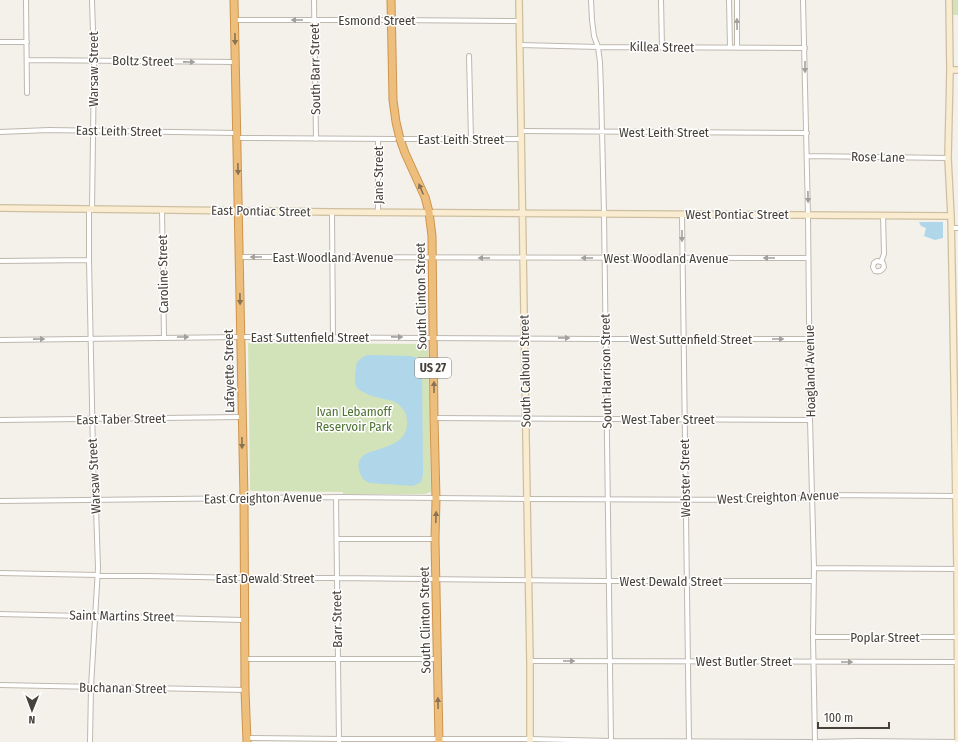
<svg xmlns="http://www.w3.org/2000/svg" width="958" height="742" viewBox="0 0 958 742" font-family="'Fira Sans Condensed',sans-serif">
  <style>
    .green { fill: #d3e3b9 }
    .water { fill: #afd6e9 }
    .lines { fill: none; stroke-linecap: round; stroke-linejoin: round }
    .street-casing { stroke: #bfb8af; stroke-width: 6 }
    .secondary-casing { stroke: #cebfa0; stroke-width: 8 }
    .highway-casing { stroke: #cd944c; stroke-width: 9 }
    .street { stroke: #fff; stroke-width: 4 }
    .secondary { stroke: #f9ecd0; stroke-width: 5.5 }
    .highway { stroke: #eebf7c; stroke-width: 7 }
    .oneway { fill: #a3a09c }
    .oneway2 { fill: #8a7354 }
    .labels { text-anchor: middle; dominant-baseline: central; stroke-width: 3; stroke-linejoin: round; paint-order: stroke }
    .shield { fill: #fff; stroke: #7e7a75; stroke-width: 1 }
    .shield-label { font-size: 12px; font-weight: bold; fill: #47413a }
    .street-label { font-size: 13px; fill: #47413a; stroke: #fff }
    .park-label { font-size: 13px; fill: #507333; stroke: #fff }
  </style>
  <rect width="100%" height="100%" fill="#f4f1eb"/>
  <path class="green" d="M 949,0 L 958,0 L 958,15 L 950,15 Z
    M 248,343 L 428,344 L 431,492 L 425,494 L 343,494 L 343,492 L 252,491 L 250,490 Z"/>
  <path class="water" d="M 919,222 L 943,222 L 943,238 L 935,240 L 924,236 L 926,228 L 921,226 Z
    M 368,355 L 411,356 L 416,358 L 422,365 L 423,475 L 421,482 L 413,486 L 370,483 C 365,481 362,479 360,473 C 358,467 357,461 363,456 C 366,453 370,452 374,451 C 390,445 408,442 407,421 C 407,412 401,405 393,401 C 384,399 361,395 356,386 C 354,381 355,374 356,368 C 356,361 361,357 368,355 Z"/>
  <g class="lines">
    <defs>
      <path id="street" d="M 26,0 L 27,93
        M 314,0 L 316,139
        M 591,0 L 592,20 L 594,36 L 598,47 L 600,62 L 601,90 L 604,213 L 611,742
        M 661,0 L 662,47
        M 729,0 L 730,47
        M 737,0 L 737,48
        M 803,0 L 808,215 L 810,420 L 814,568 L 813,637 L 815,742
        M 235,20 L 392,20 L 519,21
        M 0,42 L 27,42
        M 520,45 L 560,46 L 598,47 L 805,48
        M 469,56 L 471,139
        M 27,60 L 235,62
        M 521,131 L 807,133
        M 0,132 L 49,130 L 237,133
        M 237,138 L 394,139
        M 378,139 L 378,212
        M 400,139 L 521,139
        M 807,156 L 948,158
        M 89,210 L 89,260 L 94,499 L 96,507 L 98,568 L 91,687 L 90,742
        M 92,210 L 94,64 L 92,0
        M 162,210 L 164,337
        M 332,212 L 333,337
        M 682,214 L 689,742
        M 951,228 L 958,228
        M 239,257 L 808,258
        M 0,261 L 89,260
        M 881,262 L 877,261 L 874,263 L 873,267 L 875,271 C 879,272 882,271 884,267 L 883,263 L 881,262 L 884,254 L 883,215
        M 0,340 L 241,337 L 600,339 L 809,339
        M 434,418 L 810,420
        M 0,420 L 242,417
        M 336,497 L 339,742
        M 0,501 L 342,497 L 527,499 L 778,500 L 795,499 L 825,495 L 958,496
        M 337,539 L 435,539
        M 814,568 L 958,569
        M 0,573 L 245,578 L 337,578 L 603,581 L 813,581
        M 0,614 L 244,620
        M 813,637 L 958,637
        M 246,659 L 438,659
        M 530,661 L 957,662
        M 0,685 L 245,690
        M 247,738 L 339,739 L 530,739 L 611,741 L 811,742
        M 816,742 L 860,741 L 958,742"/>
      <path id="secondary" d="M 519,0 L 527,499 L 530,661 L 530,742
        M 949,0 L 950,70 L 948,158 L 951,216 L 953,317 L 957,569 L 958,742
        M 950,70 L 958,70
        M 0,208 L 332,212 L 951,216"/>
      <path id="highway" d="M 234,0 L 244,498 L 245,690 L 247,742
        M 391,0 L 393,100 L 396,122 L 400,139 L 405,153 L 425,197 L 429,212 L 432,236 L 434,418 L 436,499 L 435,539 L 439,742"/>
    </defs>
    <use href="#street" class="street-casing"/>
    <use href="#secondary" class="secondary-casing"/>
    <use href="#highway" class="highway-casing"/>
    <use href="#street" class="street"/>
    <use href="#secondary" class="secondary"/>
    <use href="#highway" class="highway"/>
  </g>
  <defs><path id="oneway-solid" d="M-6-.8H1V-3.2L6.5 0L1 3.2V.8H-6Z"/></defs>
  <g class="oneway">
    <use href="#oneway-solid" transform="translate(297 20) rotate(180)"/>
    <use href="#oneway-solid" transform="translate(737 24) rotate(-91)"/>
    <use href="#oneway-solid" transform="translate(189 62) rotate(1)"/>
    <use href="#oneway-solid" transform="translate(805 67) rotate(90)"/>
    <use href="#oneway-solid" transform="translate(808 197) rotate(89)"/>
    <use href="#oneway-solid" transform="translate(682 236) rotate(90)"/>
    <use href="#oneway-solid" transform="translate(256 257) rotate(-180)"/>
    <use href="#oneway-solid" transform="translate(484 258) rotate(-180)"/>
    <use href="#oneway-solid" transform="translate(587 258) rotate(-180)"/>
    <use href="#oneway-solid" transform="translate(769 258) rotate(180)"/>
    <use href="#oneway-solid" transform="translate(183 337)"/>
    <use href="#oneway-solid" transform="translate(397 337) rotate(1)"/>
    <use href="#oneway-solid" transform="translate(564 338) rotate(1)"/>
    <use href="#oneway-solid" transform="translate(39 339) rotate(-1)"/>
    <use href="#oneway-solid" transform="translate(778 339)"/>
    <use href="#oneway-solid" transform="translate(569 661)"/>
    <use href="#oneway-solid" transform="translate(847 662)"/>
  </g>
  <g class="oneway2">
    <use href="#oneway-solid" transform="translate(235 39) rotate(89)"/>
    <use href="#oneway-solid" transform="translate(238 169) rotate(89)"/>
    <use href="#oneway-solid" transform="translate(421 189) rotate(-113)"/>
    <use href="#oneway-solid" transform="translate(240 299) rotate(89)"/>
    <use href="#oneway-solid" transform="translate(434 387) rotate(-90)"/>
    <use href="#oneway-solid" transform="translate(242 443) rotate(89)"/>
    <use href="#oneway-solid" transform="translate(436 517) rotate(-88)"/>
    <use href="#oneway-solid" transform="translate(438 703) rotate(-91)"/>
  </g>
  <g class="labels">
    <rect class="shield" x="415" y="358" width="36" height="20" rx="3"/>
    <g class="shield-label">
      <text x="433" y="368">US 27</text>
    </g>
    <g class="street-label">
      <text x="377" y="20">Esmond Street</text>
      <text transform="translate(662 47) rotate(1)">Killea Street</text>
      <text transform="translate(143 61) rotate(1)">Boltz Street</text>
      <text transform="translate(93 69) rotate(-90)">Warsaw Street</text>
      <text transform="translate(315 69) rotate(-91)">South Barr Street</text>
      <text transform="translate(119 131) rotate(1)">East Leith Street</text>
      <text x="664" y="132">West Leith Street</text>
      <text x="461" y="139">East Leith Street</text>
      <text transform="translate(878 157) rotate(1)">Rose Lane</text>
      <text transform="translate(378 175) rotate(-90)">Jane Street</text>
      <text transform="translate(261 211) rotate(1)">East Pontiac Street</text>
      <text x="737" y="214">West Pontiac Street</text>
      <text x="333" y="257">East Woodland Avenue</text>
      <text x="666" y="258">West Woodland Avenue</text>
      <text transform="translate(163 274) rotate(-91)">Caroline Street</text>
      <text transform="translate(421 296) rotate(-91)">South Clinton Street</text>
      <text x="310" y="337">East Suttenfield Street</text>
      <text x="691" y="339">West Suttenfield Street</text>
      <text transform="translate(229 371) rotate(-91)">Lafayette Street</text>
      <text transform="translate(525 371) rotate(-91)">South Calhoun Street</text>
      <text transform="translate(606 371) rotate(-91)">South Harrison Street</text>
      <text transform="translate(810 371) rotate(-91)">Hoagland Avenue</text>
      <text transform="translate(121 419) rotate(-1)">East Taber Street</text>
      <text x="668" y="419">West Taber Street</text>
      <text transform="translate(94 476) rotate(-93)">Warsaw Street</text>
      <text transform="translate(685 478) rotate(-91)">Webster Street</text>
      <text transform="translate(778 497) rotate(-2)">West Creighton Avenue</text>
      <text transform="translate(263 498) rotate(-1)">East Creighton Avenue</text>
      <text x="265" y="578">East Dewald Street</text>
      <text x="671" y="581">West Dewald Street</text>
      <text transform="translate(122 616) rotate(1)">Saint Martins Street</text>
      <text transform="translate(337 619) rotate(-91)">Barr Street</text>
      <text transform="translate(425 620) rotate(-91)">South Clinton Street</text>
      <text x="885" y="637">Poplar Street</text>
      <text x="744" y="661">West Butler Street</text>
      <text transform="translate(123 688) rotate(1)">Buchanan Street</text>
    </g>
    <g class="park-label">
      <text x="354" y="411">Ivan Lebamoff<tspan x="354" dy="15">Reservoir Park</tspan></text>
    </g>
  </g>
  <g transform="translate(32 710) rotate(181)" stroke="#ffffff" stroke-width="3" paint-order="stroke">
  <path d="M0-3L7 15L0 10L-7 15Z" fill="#47413a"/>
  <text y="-6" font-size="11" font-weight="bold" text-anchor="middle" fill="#47413a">N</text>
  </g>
  <path d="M818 722v6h71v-6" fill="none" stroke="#47413a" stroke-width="2"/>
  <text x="824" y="722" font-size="12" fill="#47413a" stroke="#ffffff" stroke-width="3" paint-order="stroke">100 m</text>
</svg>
